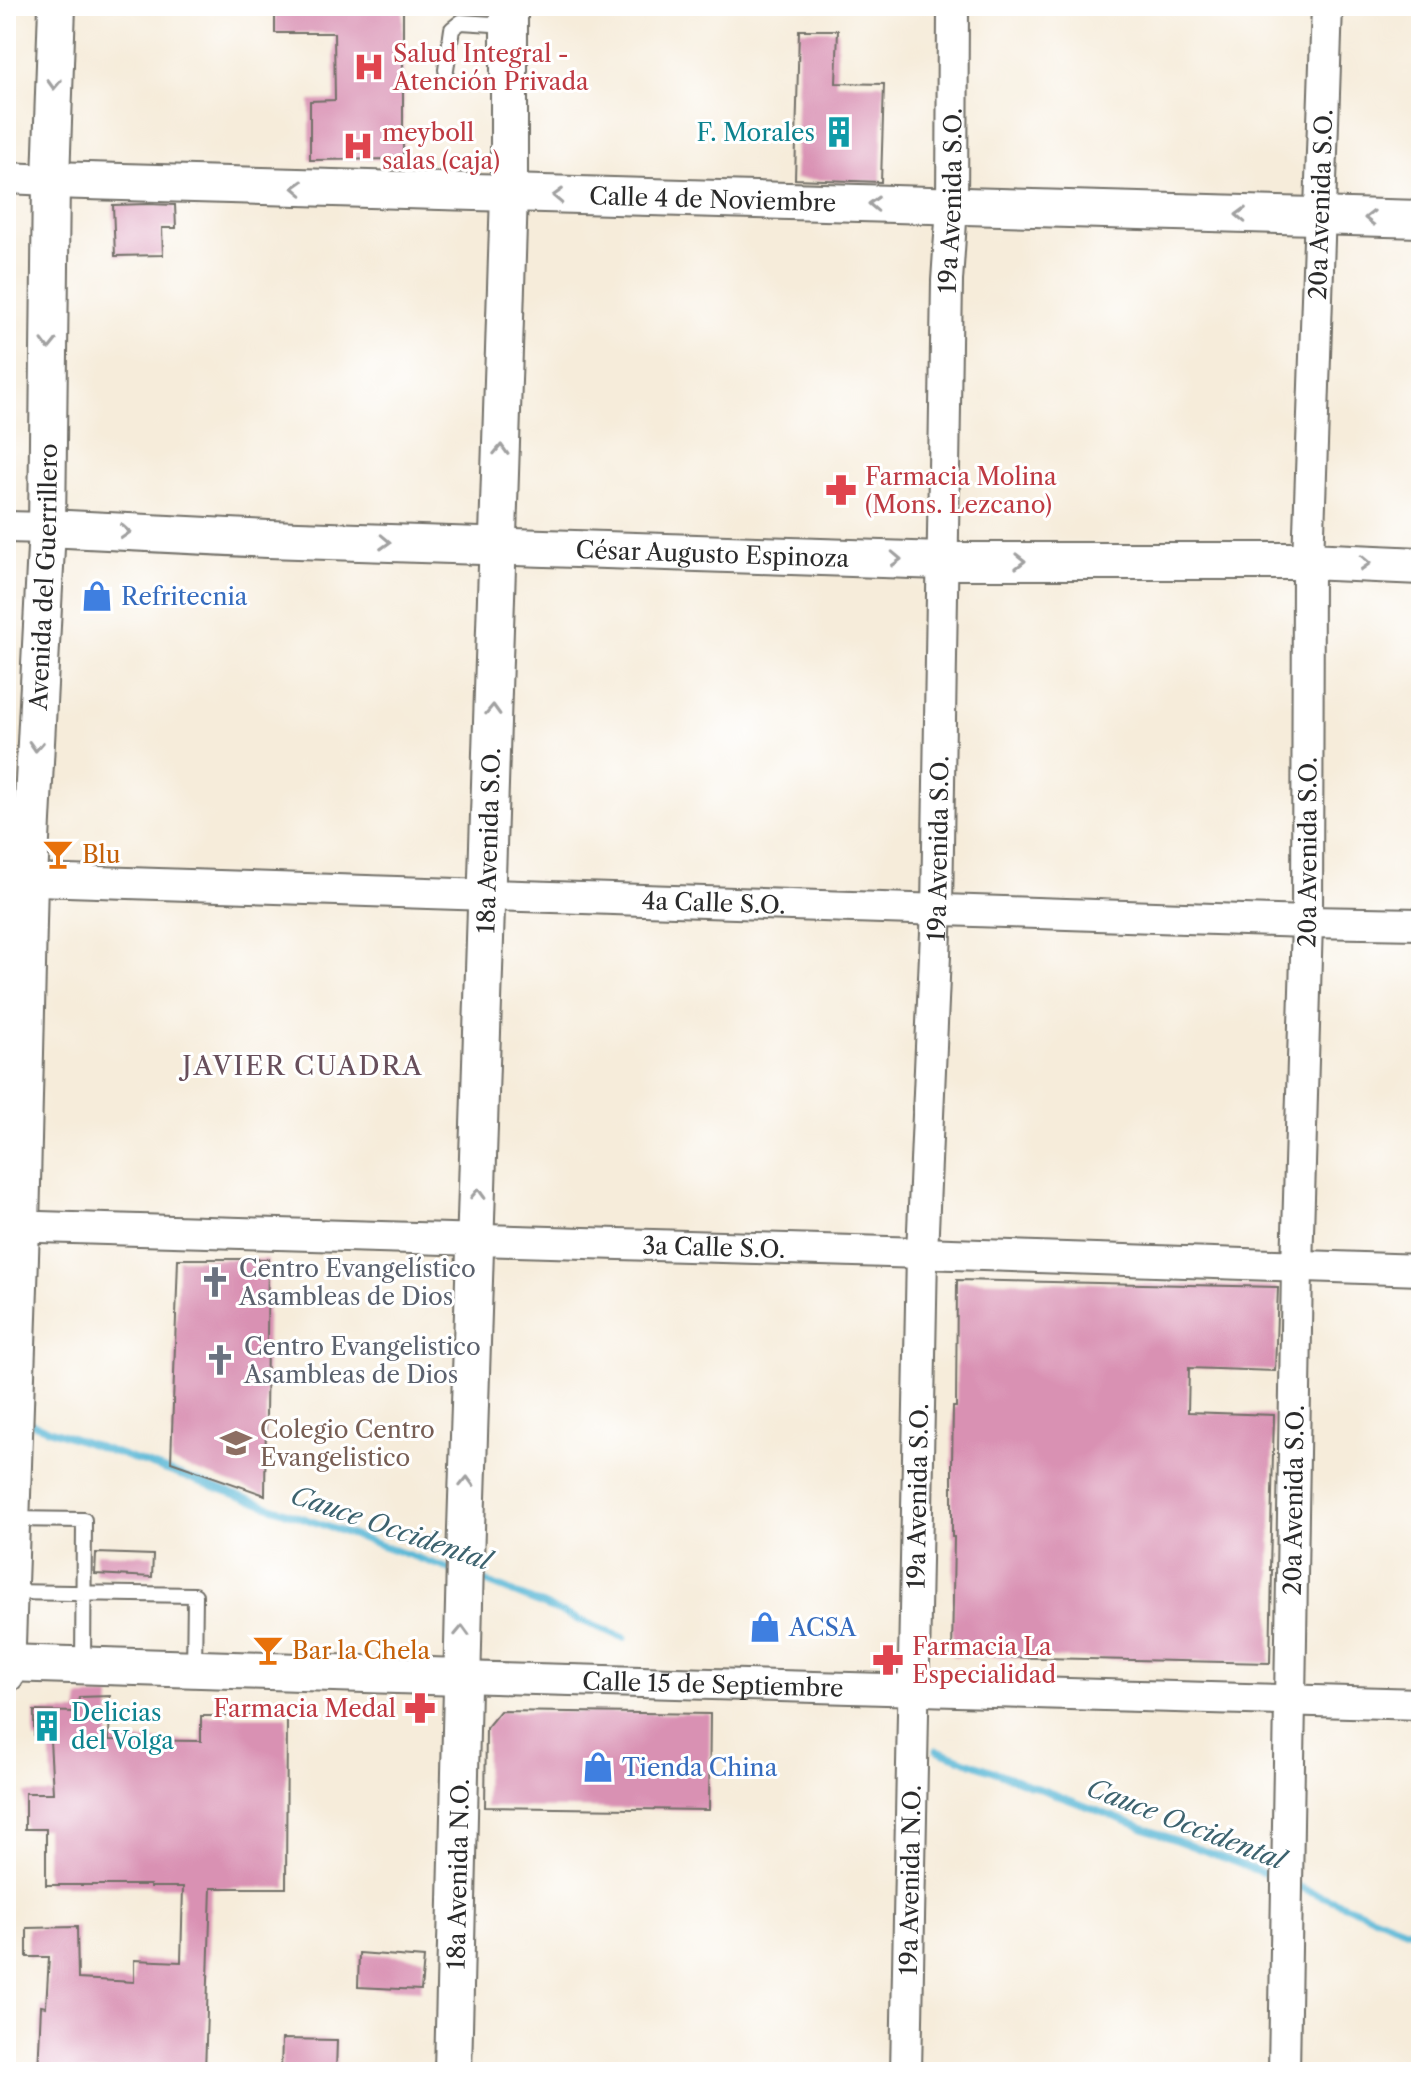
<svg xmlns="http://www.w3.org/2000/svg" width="1427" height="2078" viewBox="0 0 1427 2078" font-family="'Libre Caslon Text',serif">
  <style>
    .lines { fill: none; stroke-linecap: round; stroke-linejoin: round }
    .stream { stroke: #58b7d6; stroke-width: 7 }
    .building { fill: #d991b3 }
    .service-casing { stroke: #726f68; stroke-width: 18 }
    .minor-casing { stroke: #726f68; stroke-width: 34 }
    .tertiary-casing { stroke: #726f68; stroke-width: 40 }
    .service { stroke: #fff; stroke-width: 14 }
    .minor { stroke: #fff; stroke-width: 30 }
    .tertiary { stroke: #fff; stroke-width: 36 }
    .oneway { stroke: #a0a0a0 }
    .labels { text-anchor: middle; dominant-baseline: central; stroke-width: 6; stroke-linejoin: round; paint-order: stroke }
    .health-label { font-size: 24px; fill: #be3a42; stroke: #fff; text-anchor: start }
    .culture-label { font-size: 24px; fill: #0d838f; stroke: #fff; text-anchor: end }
    .street-label { font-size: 24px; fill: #2b2b2b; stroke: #fff }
    .shop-label { font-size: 24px; fill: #366cbe; stroke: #fff; text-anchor: start }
    .food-label { font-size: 24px; fill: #c56008; stroke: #fff; text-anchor: start }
    .worship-label { font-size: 24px; fill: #5b616d; stroke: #fff; text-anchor: start }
    .education-label { font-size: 24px; fill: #785e54; stroke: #fff; text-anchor: start }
    .neighbourhood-label { font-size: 26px; letter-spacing: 2px; fill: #684f5b; stroke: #fff }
    .water-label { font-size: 26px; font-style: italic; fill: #3d636f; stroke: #fff }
  </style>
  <rect width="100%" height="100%" fill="#fff"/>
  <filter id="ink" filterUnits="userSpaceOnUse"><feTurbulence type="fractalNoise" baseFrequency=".0125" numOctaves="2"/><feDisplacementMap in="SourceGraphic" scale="16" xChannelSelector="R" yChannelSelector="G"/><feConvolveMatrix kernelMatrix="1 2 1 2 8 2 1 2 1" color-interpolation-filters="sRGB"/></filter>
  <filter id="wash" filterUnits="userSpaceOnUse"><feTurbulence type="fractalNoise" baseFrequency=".006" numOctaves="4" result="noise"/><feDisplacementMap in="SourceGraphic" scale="32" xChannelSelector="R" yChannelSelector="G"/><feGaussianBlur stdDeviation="1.8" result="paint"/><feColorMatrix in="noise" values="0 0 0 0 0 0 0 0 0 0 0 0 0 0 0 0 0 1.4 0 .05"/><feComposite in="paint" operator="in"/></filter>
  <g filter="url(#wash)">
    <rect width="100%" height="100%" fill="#f6ecda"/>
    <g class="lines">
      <path class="stream" d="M 24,1421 L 455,1571
        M 474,1577 L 624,1638
        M 937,1750 L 1279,1879
        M 1294,1885 L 1421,1935"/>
    </g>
    <g id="blocks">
      <path class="building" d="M 275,6 L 403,6 L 403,159 L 310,160 L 310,101 L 335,100 L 334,33 L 275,33 Z
        M 799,30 L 838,30 L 836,83 L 884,84 L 881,182 L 795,179 Z
        M 148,204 L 175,205 L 176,228 L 162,228 L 163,255 L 115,256 L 113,205 Z
        M 178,1259 L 268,1259 L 265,1495 L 171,1462 Z
        M 957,1280 L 1278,1287 L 1275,1371 L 1189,1368 L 1188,1412 L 1274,1415 L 1270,1570 L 1272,1570 L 1270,1663 L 952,1656 L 954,1537 L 952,1537 L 952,1465 L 953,1407 L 956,1407 Z
        M 96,1553 L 153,1555 L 152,1577 L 95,1574 Z
        M 110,1696 L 109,1740 L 201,1741 L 201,1716 L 287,1716 L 286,1888 L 211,1888 L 205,2072 L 38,2072 L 41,2006 L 46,2007 L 49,1957 L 27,1957 L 27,1928 L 77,1927 L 78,1979 L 134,1982 L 134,1960 L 181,1962 L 183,1887 L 150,1887 L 150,1885 L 46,1885 L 46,1829 L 25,1829 L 25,1793 L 53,1793 L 50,1740 L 34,1740 L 34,1711 L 77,1712 L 79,1697 Z
        M 500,1711 L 710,1714 L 709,1810 L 485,1807 L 486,1728 Z
        M 359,1953 L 424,1958 L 421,1990 L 358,1987 Z
        M 282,2039 L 337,2040 L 336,2072 L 281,2072 Z"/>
    </g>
  </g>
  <g filter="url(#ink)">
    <use href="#blocks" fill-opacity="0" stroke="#726f68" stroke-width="2"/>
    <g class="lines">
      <defs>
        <path id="service" d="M 446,70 L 452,29 L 461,22 L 508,25
          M 10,1519 L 84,1520 L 83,1665
          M 10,1592 L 195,1595 L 194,1669"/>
        <g id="minor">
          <path d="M 6,178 L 51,180"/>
          <path d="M 6,527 L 47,528"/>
          <path id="s1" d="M 6,879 L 1307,922 L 1421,924"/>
          <path id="s2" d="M 6,1226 L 922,1253 L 1421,1270"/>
          <path id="s3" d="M 461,1677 L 1421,1704"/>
          <path id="s4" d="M 906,2072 L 922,1253 L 937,909 L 947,281 L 952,206 L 953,6"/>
          <path id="s5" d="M 1284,2072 L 1297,1267 L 1307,922 L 1308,561 L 1327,6"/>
        </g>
        <g id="tertiary">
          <path id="s6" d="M 51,180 L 1421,219"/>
          <path id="s7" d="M 47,528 L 268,539 L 942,561 L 1308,561 L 1421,566"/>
          <path d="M 6,1663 L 461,1677"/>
          <path id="s8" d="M 6,1674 L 21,1227 L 29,879 L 47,528 L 51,180 L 57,6"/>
          <path id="s9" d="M 453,2072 L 465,1560 L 509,194 L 509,6"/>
        </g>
      </defs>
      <use href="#service" class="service-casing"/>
      <use href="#minor" class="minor-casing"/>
      <use href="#tertiary" class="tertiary-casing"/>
      <use href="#service" class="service"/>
      <use href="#minor" class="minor"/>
      <use href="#tertiary" class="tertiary"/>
    </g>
    <defs><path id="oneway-chevron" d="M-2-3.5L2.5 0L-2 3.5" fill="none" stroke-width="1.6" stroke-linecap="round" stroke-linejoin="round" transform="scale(2)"/></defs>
    <g class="oneway">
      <use href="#oneway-chevron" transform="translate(54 84) rotate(92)"/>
      <use href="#oneway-chevron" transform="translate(298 188) rotate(-178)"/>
      <use href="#oneway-chevron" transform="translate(558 196) rotate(-178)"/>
      <use href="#oneway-chevron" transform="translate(874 204) rotate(-178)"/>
      <use href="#oneway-chevron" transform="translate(1241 215) rotate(-178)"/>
      <use href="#oneway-chevron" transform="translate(1370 218) rotate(-179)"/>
      <use href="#oneway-chevron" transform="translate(49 344) rotate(91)"/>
      <use href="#oneway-chevron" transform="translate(501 450) rotate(-88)"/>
      <use href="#oneway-chevron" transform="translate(125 532) rotate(3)"/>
      <use href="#oneway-chevron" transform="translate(385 542) rotate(2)"/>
      <use href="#oneway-chevron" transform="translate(896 559) rotate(2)"/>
      <use href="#oneway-chevron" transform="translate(1020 561)"/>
      <use href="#oneway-chevron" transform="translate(1365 563) rotate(2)"/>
      <use href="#oneway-chevron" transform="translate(493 710) rotate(-88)"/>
      <use href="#oneway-chevron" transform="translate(36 746) rotate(93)"/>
      <use href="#oneway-chevron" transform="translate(478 1194) rotate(-88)"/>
      <use href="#oneway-chevron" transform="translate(467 1482) rotate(-88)"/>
      <use href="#oneway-chevron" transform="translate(462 1631) rotate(-88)"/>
    </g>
  </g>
  <defs>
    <symbol id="hospital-bare" viewBox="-9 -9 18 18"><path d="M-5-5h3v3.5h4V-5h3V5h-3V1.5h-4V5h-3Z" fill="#e0444e" stroke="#fff" stroke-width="2.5" paint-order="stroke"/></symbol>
    <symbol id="building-bare" viewBox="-9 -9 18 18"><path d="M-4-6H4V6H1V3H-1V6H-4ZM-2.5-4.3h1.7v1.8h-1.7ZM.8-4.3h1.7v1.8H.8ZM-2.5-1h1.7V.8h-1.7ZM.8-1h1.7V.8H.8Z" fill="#0f9aa8" stroke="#fff" stroke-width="2.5" paint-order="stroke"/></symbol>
    <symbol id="pharmacy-bare" viewBox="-9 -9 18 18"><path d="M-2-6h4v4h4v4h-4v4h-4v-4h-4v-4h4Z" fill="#e0444e" stroke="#fff" stroke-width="2.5" paint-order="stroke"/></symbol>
    <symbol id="shop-bare" viewBox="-9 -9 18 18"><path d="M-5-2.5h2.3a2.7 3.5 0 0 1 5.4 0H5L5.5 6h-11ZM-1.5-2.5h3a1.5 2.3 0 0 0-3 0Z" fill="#3f7fe0" stroke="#fff" stroke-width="2.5" paint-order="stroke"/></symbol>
    <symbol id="bar-bare" viewBox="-9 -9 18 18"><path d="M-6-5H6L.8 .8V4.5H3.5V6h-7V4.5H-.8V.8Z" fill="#e8710a" stroke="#fff" stroke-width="2.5" paint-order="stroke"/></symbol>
    <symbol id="church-bare" viewBox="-9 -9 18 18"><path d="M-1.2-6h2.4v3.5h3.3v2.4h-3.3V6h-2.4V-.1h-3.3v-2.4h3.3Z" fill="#6b7280" stroke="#fff" stroke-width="2.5" paint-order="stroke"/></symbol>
    <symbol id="school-bare" viewBox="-9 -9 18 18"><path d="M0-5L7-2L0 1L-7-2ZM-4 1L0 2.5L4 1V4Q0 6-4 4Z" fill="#8d6e63" stroke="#fff" stroke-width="2.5" paint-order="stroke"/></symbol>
  </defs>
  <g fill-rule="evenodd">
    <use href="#hospital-bare" x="347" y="45" width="44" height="44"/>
    <use href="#building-bare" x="817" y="110" width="44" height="44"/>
    <use href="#hospital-bare" x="336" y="124" width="44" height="44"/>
    <use href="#pharmacy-bare" x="819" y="468" width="44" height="44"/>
    <use href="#shop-bare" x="75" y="574" width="44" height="44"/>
    <use href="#bar-bare" x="36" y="832" width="44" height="44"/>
    <use href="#church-bare" x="193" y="1260" width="44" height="44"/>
    <use href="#church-bare" x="198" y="1338" width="44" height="44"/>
    <use href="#school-bare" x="214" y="1421" width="44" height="44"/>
    <use href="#shop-bare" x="743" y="1605" width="44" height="44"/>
    <use href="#bar-bare" x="246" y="1628" width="44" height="44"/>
    <use href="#pharmacy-bare" x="866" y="1638" width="44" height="44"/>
    <use href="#pharmacy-bare" x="398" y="1686" width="44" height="44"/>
    <use href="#building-bare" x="25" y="1704" width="44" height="44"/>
    <use href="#shop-bare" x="576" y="1745" width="44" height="44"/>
  </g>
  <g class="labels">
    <g class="health-label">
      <text x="393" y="53">Salud Integral -<tspan x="393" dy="28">Atención Privada</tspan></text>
      <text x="382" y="132">meyboll<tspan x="382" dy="28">salas (caja)</tspan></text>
      <text x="865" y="476">Farmacia Molina<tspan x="865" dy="28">(Mons. Lezcano)</tspan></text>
      <text x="912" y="1646">Farmacia La<tspan x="912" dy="28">Especialidad</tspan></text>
      <text x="396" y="1708" text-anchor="end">Farmacia Medal</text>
    </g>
    <g class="culture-label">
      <text x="815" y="132">F. Morales</text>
      <text x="71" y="1712" text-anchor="start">Delicias<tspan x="71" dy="28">del Volga</tspan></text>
    </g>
    <g class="street-label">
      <text stroke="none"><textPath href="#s6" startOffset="662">Calle 4 de Noviembre</textPath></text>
      <text stroke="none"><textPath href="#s4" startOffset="1872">19a Avenida S.O.</textPath></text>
      <text stroke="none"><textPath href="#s5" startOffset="1868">20a Avenida S.O.</textPath></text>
      <text stroke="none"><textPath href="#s7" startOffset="666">César Augusto Espinoza</textPath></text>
      <text stroke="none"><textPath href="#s8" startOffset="1098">Avenida del Guerrillero</textPath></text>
      <text stroke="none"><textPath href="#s9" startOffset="1232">18a Avenida S.O.</textPath></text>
      <text stroke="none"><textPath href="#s4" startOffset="1224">19a Avenida S.O.</textPath></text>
      <text stroke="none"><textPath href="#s5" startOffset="1220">20a Avenida S.O.</textPath></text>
      <text stroke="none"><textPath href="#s1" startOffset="708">4a Calle S.O.</textPath></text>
      <text stroke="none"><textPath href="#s2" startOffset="708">3a Calle S.O.</textPath></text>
      <text stroke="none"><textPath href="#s4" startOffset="576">19a Avenida S.O.</textPath></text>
      <text stroke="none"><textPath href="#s5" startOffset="572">20a Avenida S.O.</textPath></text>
      <text stroke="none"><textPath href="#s3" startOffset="252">Calle 15 de Septiembre</textPath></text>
      <text stroke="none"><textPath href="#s9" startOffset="198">18a Avenida N.O.</textPath></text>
      <text stroke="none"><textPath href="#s4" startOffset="192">19a Avenida N.O.</textPath></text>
    </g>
    <g class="shop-label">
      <text x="121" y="596">Refritecnia</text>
      <text x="789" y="1627">ACSA</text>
      <text x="622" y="1767">Tienda China</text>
    </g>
    <g class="food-label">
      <text x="82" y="854">Blu</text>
      <text x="292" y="1650">Bar la Chela</text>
    </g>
    <g class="worship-label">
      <text x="239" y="1268">Centro Evangelístico<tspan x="239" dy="28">Asambleas de Dios</tspan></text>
      <text x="244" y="1346">Centro Evangelistico<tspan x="244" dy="28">Asambleas de Dios</tspan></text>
    </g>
    <g class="education-label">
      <text x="260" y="1429">Colegio Centro<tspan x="260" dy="28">Evangelistico</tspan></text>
    </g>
    <g class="neighbourhood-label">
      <text x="303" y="1066">JAVIER CUADRA</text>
    </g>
    <g class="water-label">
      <text transform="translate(391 1528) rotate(19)">Cauce Occidental</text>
      <text transform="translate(1186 1824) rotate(21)">Cauce Occidental</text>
    </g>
  </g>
  <rect width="1427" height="2078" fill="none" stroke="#fff" stroke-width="32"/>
</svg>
